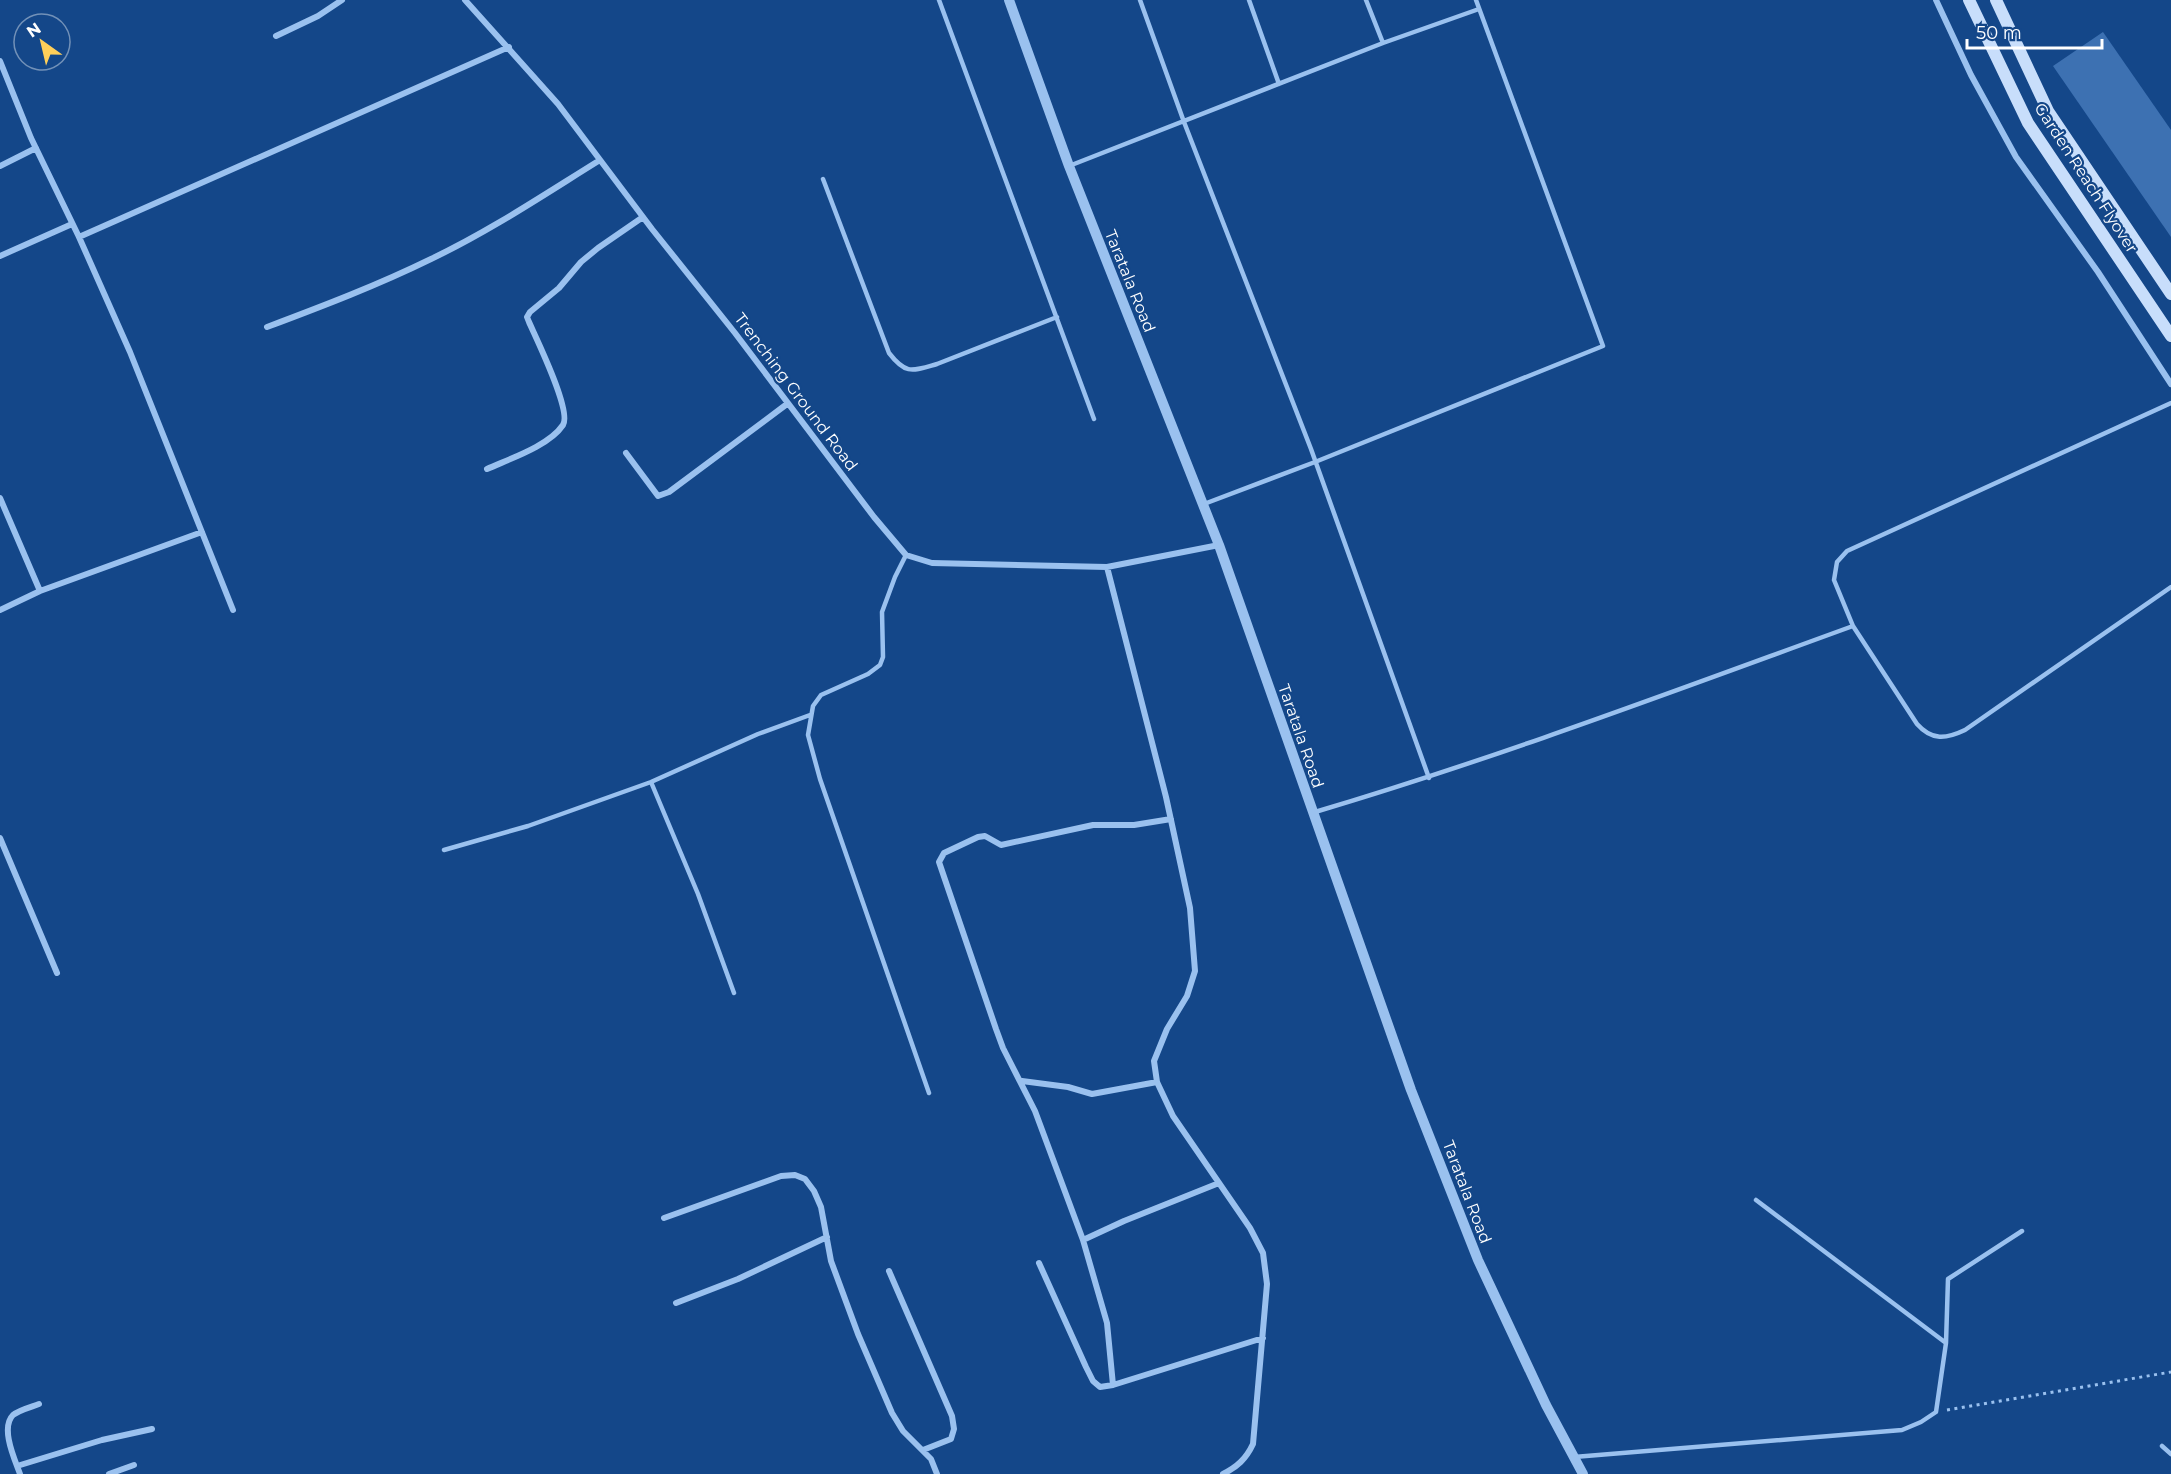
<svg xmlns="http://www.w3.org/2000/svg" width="2171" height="1474" viewBox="0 0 2171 1474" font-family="Montserrat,sans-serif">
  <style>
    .building { fill: #3d71b2 }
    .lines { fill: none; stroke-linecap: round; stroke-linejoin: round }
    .path { stroke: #9ac1ef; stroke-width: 3; stroke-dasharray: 3 4.5; stroke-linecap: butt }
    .service { stroke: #9ac1ef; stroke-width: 4.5 }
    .minor { stroke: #9ac1ef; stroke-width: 6 }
    .tertiary { stroke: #9ac1ef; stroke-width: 10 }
    .secondary { stroke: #c8defb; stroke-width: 12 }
    .labels { text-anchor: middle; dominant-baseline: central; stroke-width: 4.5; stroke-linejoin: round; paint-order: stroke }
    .street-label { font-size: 16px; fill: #fff; stroke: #144789 }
  </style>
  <rect width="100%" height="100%" fill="#144789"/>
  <path class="building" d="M 2103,32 L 2171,130 L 2171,237 L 2053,66 Z"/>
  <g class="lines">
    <path class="path" d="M 1947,1410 L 2171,1372"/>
    <path class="service" d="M 939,0 L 1094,419
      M 1140,0 L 1184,122 L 1311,449 L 1429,778
      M 1249,0 L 1279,84
      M 1366,0 L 1383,43
      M 1069,166 L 1383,43 L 1479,9
      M 823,179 L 889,353 C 906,375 912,371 937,364 L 1057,317
      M 1204,504 L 1315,462 L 1603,346 L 1476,0
      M 906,555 L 895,577 L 882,612 L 883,657 L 880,665 L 868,674 L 821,695 L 813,706 L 808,735 L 820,779 L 929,1093
      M 1853,626 L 1834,580 L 1837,562 L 1847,551 L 2171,403
      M 651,782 L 698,894 L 734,993
      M 1315,812 C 1497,758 1674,691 1853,626 L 1917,724 C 1932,741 1946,739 1965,730 L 2171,587
      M 444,850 L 528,826 L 651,782 L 758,734 L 810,715
      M 1946,1343 L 1948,1279 L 2022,1231
      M 2162,1446 L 2171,1454
      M 1574,1457 L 1902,1430 L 1921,1422 L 1936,1412 L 1946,1343 L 1756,1200"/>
    <path class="minor" d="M 465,0 L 558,104 L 652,229 L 735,333 L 874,517 L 906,555 L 932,563 L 1107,567 L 1219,545
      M 1936,0 L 1971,75 L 2016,157 L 2098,272 L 2171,384
      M 276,36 L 318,16 L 342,0
      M 0,61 L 31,138 L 79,237 L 130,352 L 233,610
      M 0,166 L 36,148
      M 79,237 L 509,47
      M 0,256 L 72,224
      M 267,327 C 323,306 378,285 431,259 C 490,231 545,194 600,160
      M 626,453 L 658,496 L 669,492 L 787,404
      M 487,469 C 509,459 549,446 563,425 C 572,411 536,338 529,322 L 527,317 L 530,312 L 559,288 L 581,262 L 598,248 L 643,217
      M 0,498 L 40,591
      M 1107,567 L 1166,797 L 1190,908 L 1195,971 L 1187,996 L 1167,1029 L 1154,1061 L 1157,1082 L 1173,1116 L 1250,1228 L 1263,1253 L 1267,1284 L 1253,1444 C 1246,1459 1237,1467 1223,1474
      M 0,610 L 40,591 L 202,532
      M 0,838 L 57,973
      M 1022,1081 L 1068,1087 L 1092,1094 L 1157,1082
      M 664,1218 L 781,1176 L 795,1175 L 805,1179 L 814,1191 L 821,1207 L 831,1261 L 858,1334 L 892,1413 L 903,1431 L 931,1459 L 937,1474
      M 1083,1240 L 1124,1221 L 1219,1183
      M 1039,1263 L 1086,1367 L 1093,1381 L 1100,1387 L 1113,1385 L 1263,1338
      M 889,1271 L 952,1416 L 954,1429 L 951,1439 L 923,1450
      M 676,1303 L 738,1279 L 827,1237
      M 1113,1385 L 1107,1323 L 1083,1240 L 1035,1111 L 1003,1048 L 996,1029 L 939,862 L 944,853 L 978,837 L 985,836 L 1001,845 L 1093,825 L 1134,825 L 1171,819
      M 17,1466 L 102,1440 L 152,1429
      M 20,1474 C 15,1460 0,1428 13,1415 C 19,1410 31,1407 39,1404
      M 109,1474 L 134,1465"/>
    <path class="tertiary" d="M 1009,0 L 1069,166 L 1219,545 L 1411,1090 L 1478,1260 L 1546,1405 L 1583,1474"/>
    <path class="secondary" d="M 1969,0 L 2028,123 L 2171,336
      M 1996,0 L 2048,111 L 2171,294"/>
  </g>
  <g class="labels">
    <g class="street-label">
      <text transform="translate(2086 178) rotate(57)">Garden Reach Flyover</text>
      <text transform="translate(1130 281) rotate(68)">Taratala Road</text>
      <text transform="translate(796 392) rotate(53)">Trenching Ground Road</text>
      <text transform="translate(1301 736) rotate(71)">Taratala Road</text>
      <text transform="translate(1467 1192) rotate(69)">Taratala Road</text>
    </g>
  </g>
  <g transform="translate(42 42) rotate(326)"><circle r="28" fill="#144789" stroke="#7291b8" stroke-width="1.5"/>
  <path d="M0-4.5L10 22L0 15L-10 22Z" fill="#ffcf59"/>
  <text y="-9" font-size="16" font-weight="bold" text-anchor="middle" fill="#ffffff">N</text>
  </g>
  <path d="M1967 39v9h135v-9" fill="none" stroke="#ffffff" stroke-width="3"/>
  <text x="1976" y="39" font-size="18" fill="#ffffff" stroke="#144789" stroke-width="4.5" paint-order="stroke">50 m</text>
</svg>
